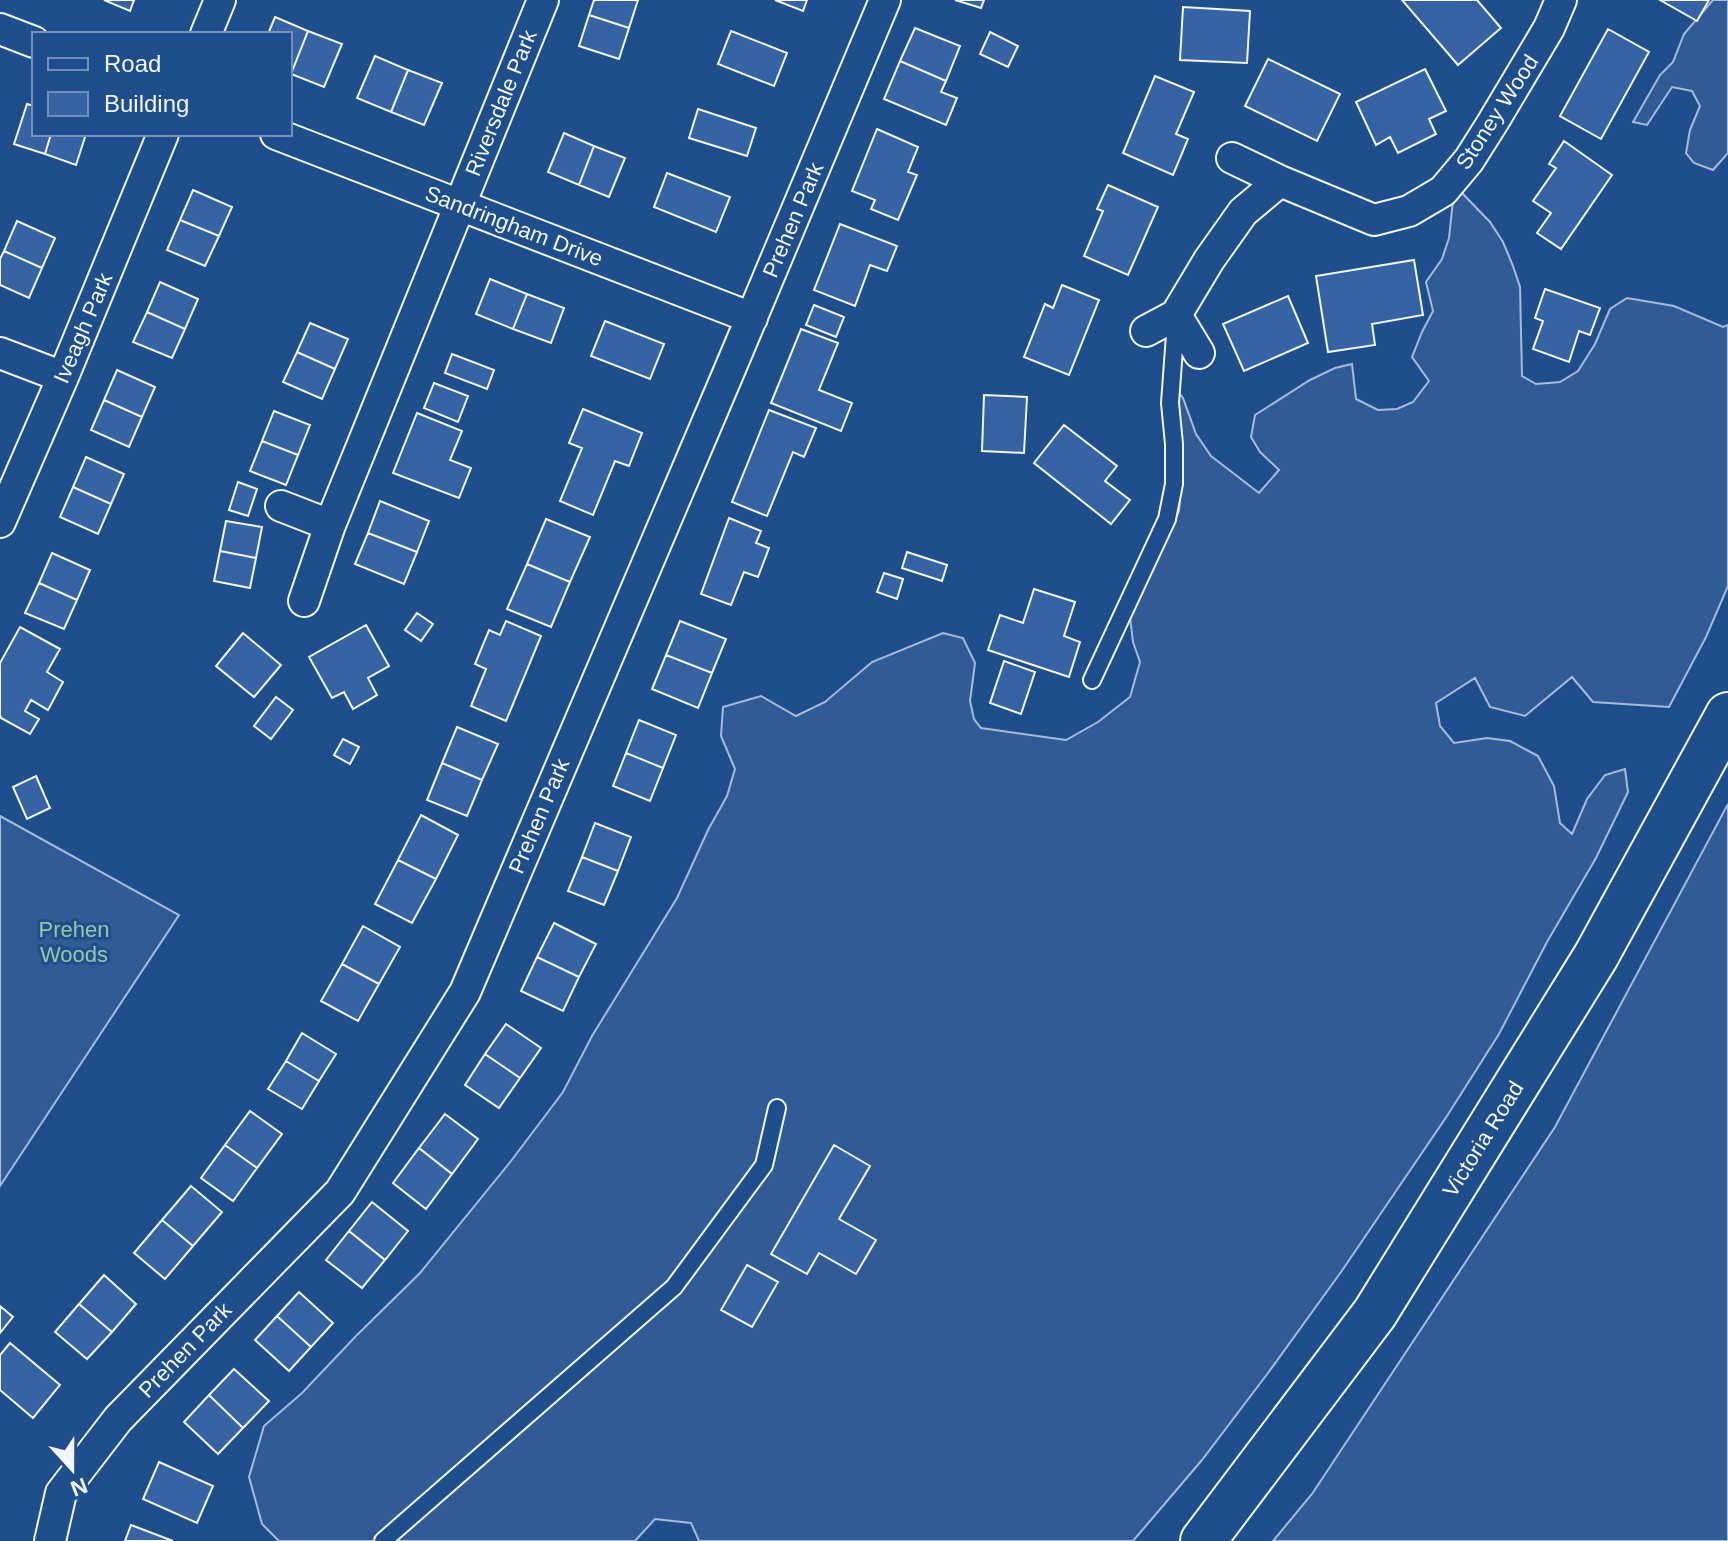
<svg xmlns="http://www.w3.org/2000/svg" width="1728" height="1541" viewBox="0 0 1728 1541" font-family="Helvetica,sans-serif">
  <style>
    .built { fill: #305b95; stroke: #a8bbd7; stroke-width: 2 }
    .building { fill: #3563a3; stroke: #f2f6ff; stroke-width: 2 }
    .lines { fill: none; stroke-linecap: round; stroke-linejoin: round }
    .service-casing { stroke: #f2f6ff; stroke-width: 20 }
    .minor-casing { stroke: #f2f6ff; stroke-width: 34 }
    .trunk-casing { stroke: #f2f6ff; stroke-width: 48 }
    .service { stroke: #1f4e8c; stroke-width: 16 }
    .minor { stroke: #1f4e8c; stroke-width: 30 }
    .trunk { stroke: #1f4e8c; stroke-width: 44 }
    .labels { text-anchor: middle; dominant-baseline: central; stroke-width: 6; stroke-linejoin: round; paint-order: stroke }
    .street-label { font-size: 22px; fill: #f2f6ff; stroke: #1f4e8c }
    .park-label { font-size: 22px; fill: #97c8a6; stroke: #1f4e8c }
  </style>
  <rect width="100%" height="100%" fill="#1f4e8c"/>
  <path class="built" d="M 1713,0 L 1728,0 L 1728,153 L 1713,170 L 1694,163 L 1686,153 L 1690,130 L 1700,106 L 1692,91 L 1672,87 L 1647,125 L 1633,122 L 1660,75 L 1673,62 L 1684,34 Z
    M 1461,192 L 1490,222 L 1503,242 L 1513,266 L 1520,287 L 1522,376 L 1536,384 L 1560,382 L 1578,371 L 1595,344 L 1610,309 L 1627,298 L 1674,306 L 1723,327 L 1728,325 L 1728,586 L 1706,637 L 1669,707 L 1593,702 L 1572,677 L 1525,716 L 1490,707 L 1475,678 L 1436,703 L 1440,726 L 1454,743 L 1487,738 L 1510,741 L 1538,756 L 1554,786 L 1560,823 L 1572,834 L 1587,799 L 1605,775 L 1625,769 L 1628,792 L 1596,858 L 1547,942 L 1499,1034 L 1447,1116 L 1341,1272 L 1268,1373 L 1202,1460 L 1133,1541 L 699,1541 L 691,1523 L 655,1519 L 635,1541 L 279,1541 L 262,1524 L 249,1477 L 264,1426 L 302,1393 L 356,1336 L 420,1273 L 511,1161 L 563,1092 L 592,1036 L 677,898 L 708,830 L 727,796 L 735,769 L 721,736 L 723,707 L 761,696 L 796,716 L 825,702 L 872,662 L 943,633 L 963,638 L 975,663 L 970,701 L 974,719 L 981,728 L 1066,740 L 1098,722 L 1130,697 L 1140,662 L 1133,642 L 1130,617 L 1147,574 L 1179,511 L 1181,489 L 1181,465 L 1172,384 L 1183,398 L 1196,434 L 1211,456 L 1259,493 L 1279,470 L 1260,452 L 1251,437 L 1255,415 L 1310,380 L 1335,368 L 1352,364 L 1356,399 L 1378,410 L 1397,409 L 1413,402 L 1429,381 L 1412,357 L 1422,332 L 1433,311 L 1426,282 L 1442,259 L 1449,238 L 1453,201 Z
    M 1728,804 L 1728,1541 L 1273,1541 L 1312,1494 L 1555,1127 Z
    M 0,816 L 179,915 L 0,1186 Z"/>
  <path class="building" d="M 104,0 L 134,0 L 130,11 Z
    M 594,0 L 638,0 L 629,28 L 589,15 Z
    M 775,0 L 807,0 L 803,11 Z
    M 955,0 L 984,0 L 981,8 Z
    M 1402,0 L 1477,0 L 1501,28 L 1458,65 Z
    M 1660,0 L 1709,0 L 1697,21 Z
    M 1183,7 L 1250,11 L 1247,63 L 1180,60 Z
    M 589,15 L 629,28 L 619,59 L 579,46 Z
    M 275,17 L 308,31 L 291,74 L 290,34 L 268,34 Z
    M 915,28 L 960,46 L 946,81 L 900,61 Z
    M 1608,29 L 1649,52 L 1601,139 L 1560,116 Z
    M 308,31 L 342,44 L 324,87 L 291,74 Z
    M 731,31 L 787,53 L 774,86 L 718,64 Z
    M 990,32 L 1018,46 L 1008,67 L 980,54 Z
    M 375,56 L 408,70 L 391,112 L 357,98 Z
    M 1268,59 L 1340,94 L 1317,141 L 1245,106 Z
    M 900,61 L 946,81 L 941,92 L 957,98 L 946,125 L 884,99 Z
    M 1425,69 L 1446,111 L 1429,119 L 1436,134 L 1398,153 L 1390,137 L 1376,145 L 1356,102 Z
    M 408,70 L 442,83 L 424,125 L 391,112 Z
    M 1155,76 L 1194,92 L 1176,134 L 1188,139 L 1173,175 L 1123,153 Z
    M 27,104 L 34,106 L 34,134 L 51,134 L 45,154 L 14,144 Z
    M 698,109 L 756,128 L 747,156 L 689,138 Z
    M 877,129 L 918,147 L 908,172 L 917,175 L 898,220 L 871,209 L 875,200 L 852,191 Z
    M 564,133 L 594,146 L 579,185 L 548,172 Z
    M 51,134 L 86,134 L 76,165 L 45,154 Z
    M 1564,141 L 1612,175 L 1561,249 L 1537,233 L 1551,213 L 1533,201 L 1556,168 L 1549,164 Z
    M 594,146 L 625,158 L 609,197 L 579,185 Z
    M 667,173 L 730,197 L 716,232 L 654,207 Z
    M 1108,185 L 1158,207 L 1128,275 L 1084,256 L 1103,211 L 1097,209 Z
    M 193,190 L 232,207 L 219,236 L 180,220 Z
    M 180,220 L 219,236 L 205,266 L 167,250 Z
    M 17,221 L 55,238 L 42,268 L 4,251 Z
    M 840,224 L 897,246 L 887,271 L 870,265 L 855,306 L 814,290 Z
    M 4,251 L 42,268 L 29,298 L 0,285 L 0,259 Z
    M 1414,260 L 1423,315 L 1372,324 L 1375,345 L 1328,352 L 1316,276 Z
    M 490,279 L 527,294 L 513,329 L 476,314 Z
    M 160,282 L 198,299 L 185,329 L 147,312 Z
    M 1062,285 L 1099,300 L 1069,375 L 1024,357 L 1045,304 L 1053,308 Z
    M 1545,289 L 1600,308 L 1590,335 L 1579,331 L 1569,362 L 1533,349 L 1543,321 L 1535,318 Z
    M 527,294 L 564,308 L 551,343 L 513,329 Z
    M 1288,296 L 1308,343 L 1244,371 L 1223,324 Z
    M 814,305 L 844,317 L 836,337 L 806,325 Z
    M 147,312 L 185,329 L 172,358 L 133,342 Z
    M 605,321 L 664,344 L 650,379 L 591,356 Z
    M 310,323 L 348,339 L 335,369 L 297,352 Z
    M 801,329 L 838,343 L 819,390 L 852,403 L 841,431 L 771,403 Z
    M 297,352 L 335,369 L 322,399 L 283,382 Z
    M 452,354 L 494,370 L 487,389 L 445,373 Z
    M 117,370 L 155,387 L 142,417 L 104,400 Z
    M 434,383 L 468,396 L 458,422 L 424,408 Z
    M 984,395 L 1027,397 L 1024,453 L 982,451 Z
    M 104,400 L 142,417 L 129,447 L 91,430 Z
    M 583,409 L 642,433 L 629,466 L 615,461 L 593,515 L 560,501 L 582,448 L 569,443 Z
    M 769,410 L 816,428 L 804,457 L 793,452 L 767,516 L 732,502 Z
    M 274,411 L 310,425 L 298,455 L 262,441 Z
    M 417,413 L 462,431 L 450,460 L 471,468 L 459,498 L 393,473 Z
    M 1064,425 L 1117,466 L 1105,481 L 1130,500 L 1111,524 L 1034,463 Z
    M 262,441 L 298,455 L 286,485 L 250,471 Z
    M 86,457 L 124,474 L 111,504 L 73,487 Z
    M 238,482 L 257,489 L 248,516 L 229,510 Z
    M 73,487 L 111,504 L 98,534 L 60,517 Z
    M 380,501 L 429,521 L 417,552 L 368,533 Z
    M 729,518 L 761,531 L 756,543 L 769,548 L 758,577 L 744,572 L 731,605 L 701,594 Z
    M 546,519 L 590,537 L 570,582 L 527,564 Z
    M 226,521 L 262,527 L 256,558 L 220,551 Z
    M 368,533 L 417,552 L 404,584 L 355,564 Z
    M 220,551 L 256,558 L 250,588 L 214,581 Z
    M 907,552 L 947,565 L 942,581 L 902,568 Z
    M 52,553 L 90,570 L 77,600 L 39,583 Z
    M 527,564 L 570,582 L 551,627 L 507,609 Z
    M 884,573 L 903,579 L 897,599 L 877,592 Z
    M 39,583 L 77,600 L 64,629 L 25,613 Z
    M 1034,589 L 1075,602 L 1064,636 L 1080,642 L 1069,677 L 988,650 L 1000,615 L 1023,623 Z
    M 417,613 L 433,624 L 421,641 L 405,630 Z
    M 506,621 L 541,636 L 506,721 L 471,706 L 486,669 L 475,664 L 489,630 L 500,635 Z
    M 680,621 L 726,639 L 712,673 L 666,655 Z
    M 366,625 L 389,666 L 368,678 L 377,695 L 353,709 L 344,692 L 332,698 L 309,657 Z
    M 20,627 L 60,649 L 47,672 L 63,682 L 48,710 L 31,700 L 25,711 L 39,719 L 30,734 L 1,718 L 0,715 L 0,663 Z
    M 243,633 L 281,665 L 254,697 L 216,666 Z
    M 666,655 L 712,673 L 698,708 L 652,689 Z
    M 1004,661 L 1035,672 L 1021,714 L 990,703 Z
    M 276,697 L 293,710 L 271,739 L 254,726 Z
    M 639,720 L 676,735 L 663,768 L 626,753 Z
    M 457,727 L 498,744 L 482,780 L 442,763 Z
    M 343,739 L 359,747 L 350,764 L 334,755 Z
    M 626,753 L 663,768 L 650,801 L 613,786 Z
    M 442,763 L 482,780 L 467,816 L 427,800 Z
    M 36,776 L 50,808 L 27,819 L 13,787 Z
    M 421,815 L 458,835 L 436,879 L 398,860 Z
    M 595,823 L 631,837 L 618,871 L 582,857 Z
    M 582,857 L 618,871 L 604,905 L 568,891 Z
    M 398,860 L 436,879 L 412,923 L 375,904 Z
    M 554,923 L 596,944 L 579,977 L 537,957 Z
    M 363,926 L 400,947 L 379,984 L 342,964 Z
    M 537,957 L 579,977 L 563,1011 L 521,991 Z
    M 342,964 L 379,984 L 358,1021 L 321,1001 Z
    M 506,1024 L 541,1048 L 520,1078 L 485,1054 Z
    M 302,1033 L 336,1054 L 319,1081 L 286,1061 Z
    M 485,1054 L 520,1078 L 499,1108 L 465,1085 Z
    M 286,1061 L 319,1081 L 302,1109 L 268,1089 Z
    M 250,1111 L 282,1134 L 257,1168 L 225,1145 Z
    M 445,1114 L 478,1139 L 452,1174 L 419,1148 Z
    M 225,1145 L 257,1168 L 233,1201 L 201,1178 Z
    M 834,1145 L 870,1166 L 839,1219 L 876,1240 L 856,1274 L 819,1253 L 807,1274 L 771,1254 Z
    M 419,1148 L 452,1174 L 426,1209 L 393,1183 Z
    M 191,1186 L 222,1212 L 193,1246 L 162,1220 Z
    M 372,1202 L 408,1231 L 385,1260 L 349,1231 Z
    M 162,1220 L 193,1246 L 165,1279 L 134,1253 Z
    M 349,1231 L 385,1260 L 362,1288 L 326,1260 Z
    M 747,1265 L 778,1282 L 752,1327 L 721,1310 Z
    M 104,1275 L 136,1304 L 112,1332 L 79,1304 Z
    M 299,1292 L 333,1323 L 311,1347 L 277,1316 Z
    M 79,1304 L 112,1332 L 87,1359 L 55,1332 Z
    M 0,1306 L 13,1317 L 0,1333 Z
    M 277,1316 L 311,1347 L 289,1371 L 255,1340 Z
    M 10,1343 L 60,1385 L 33,1418 L 0,1390 L 0,1355 Z
    M 234,1369 L 269,1401 L 243,1428 L 209,1395 Z
    M 209,1395 L 243,1428 L 218,1454 L 184,1422 Z
    M 159,1462 L 213,1486 L 197,1523 L 143,1499 Z
    M 131,1525 L 173,1541 L 125,1541 Z"/>
  <g class="lines">
    <defs>
      <path id="service" d="M 1092,680 L 1167,519 L 1174,484 L 1174,444 L 1170,403 L 1176,321
        M 383,1541 L 674,1287 L 764,1165 L 777,1108"/>
      <path id="minor" d="M 0,29 L 34,42
        M 206,34 L 220,0
        M 276,134 L 752,318
        M 1232,158 L 1280,181
        M 1176,315 L 1199,353
        M 1146,331 L 1176,315 L 1209,260 L 1243,212 L 1280,181 L 1374,220 L 1409,211 L 1443,191 L 1469,160 L 1493,122 L 1549,28 L 1561,0
        M 0,353 L 63,377
        M 281,506 L 330,525
        M 0,522 L 63,377 L 163,134
        M 304,601 L 330,525 L 543,0
        M 50,1541 L 61,1493 L 118,1419 L 340,1192 L 465,992 L 730,369 L 885,0"/>
      <path id="trunk" d="M 1203,1541 L 1375,1313 L 1596,956 L 1728,715"/>
    </defs>
    <use href="#service" class="service-casing"/>
    <use href="#minor" class="minor-casing"/>
    <use href="#trunk" class="trunk-casing"/>
    <use href="#service" class="service"/>
    <use href="#minor" class="minor"/>
    <use href="#trunk" class="trunk"/>
  </g>
  <g class="labels">
    <g class="street-label">
      <text transform="translate(501 103) rotate(-68)">Riversdale Park</text>
      <text transform="translate(1497 112) rotate(-57)">Stoney Wood</text>
      <text transform="translate(793 220) rotate(-67)">Prehen Park</text>
      <text transform="translate(514 226) rotate(21)">Sandringham Drive</text>
      <text transform="translate(83 328) rotate(-67)">Iveagh Park</text>
      <text transform="translate(539 816) rotate(-67)">Prehen Park</text>
      <text transform="translate(1483 1139) rotate(-58)">Victoria Road</text>
      <text transform="translate(185 1350) rotate(-46)">Prehen Park</text>
    </g>
    <g class="park-label">
      <text x="74" y="929">Prehen<tspan x="74" dy="25">Woods</tspan></text>
    </g>
  </g>
  <rect x="32" y="32" width="260" height="104" fill="#1f4e8c" stroke="#7391ba" stroke-width="2"/>
  <rect x="48" y="58" width="40" height="12" fill="#1f4e8c" stroke="#7391ba" stroke-width="2"/>
  <text x="104" y="72" font-size="24" fill="#f2f6ff">Road</text>
  <rect x="48" y="92" width="40" height="24" fill="#3563a3" stroke="#7391ba" stroke-width="2"/>
  <text x="104" y="112" font-size="24" fill="#f2f6ff">Building</text>
  <g transform="translate(72 1469) rotate(159)" stroke="#1f4e8c" stroke-width="6" paint-order="stroke">
  <path d="M0-6L14 30L0 20L-14 30Z" fill="#f2f6ff"/>
  <text y="-12" font-size="22" font-weight="bold" text-anchor="middle" fill="#f2f6ff">N</text>
  </g>
</svg>
